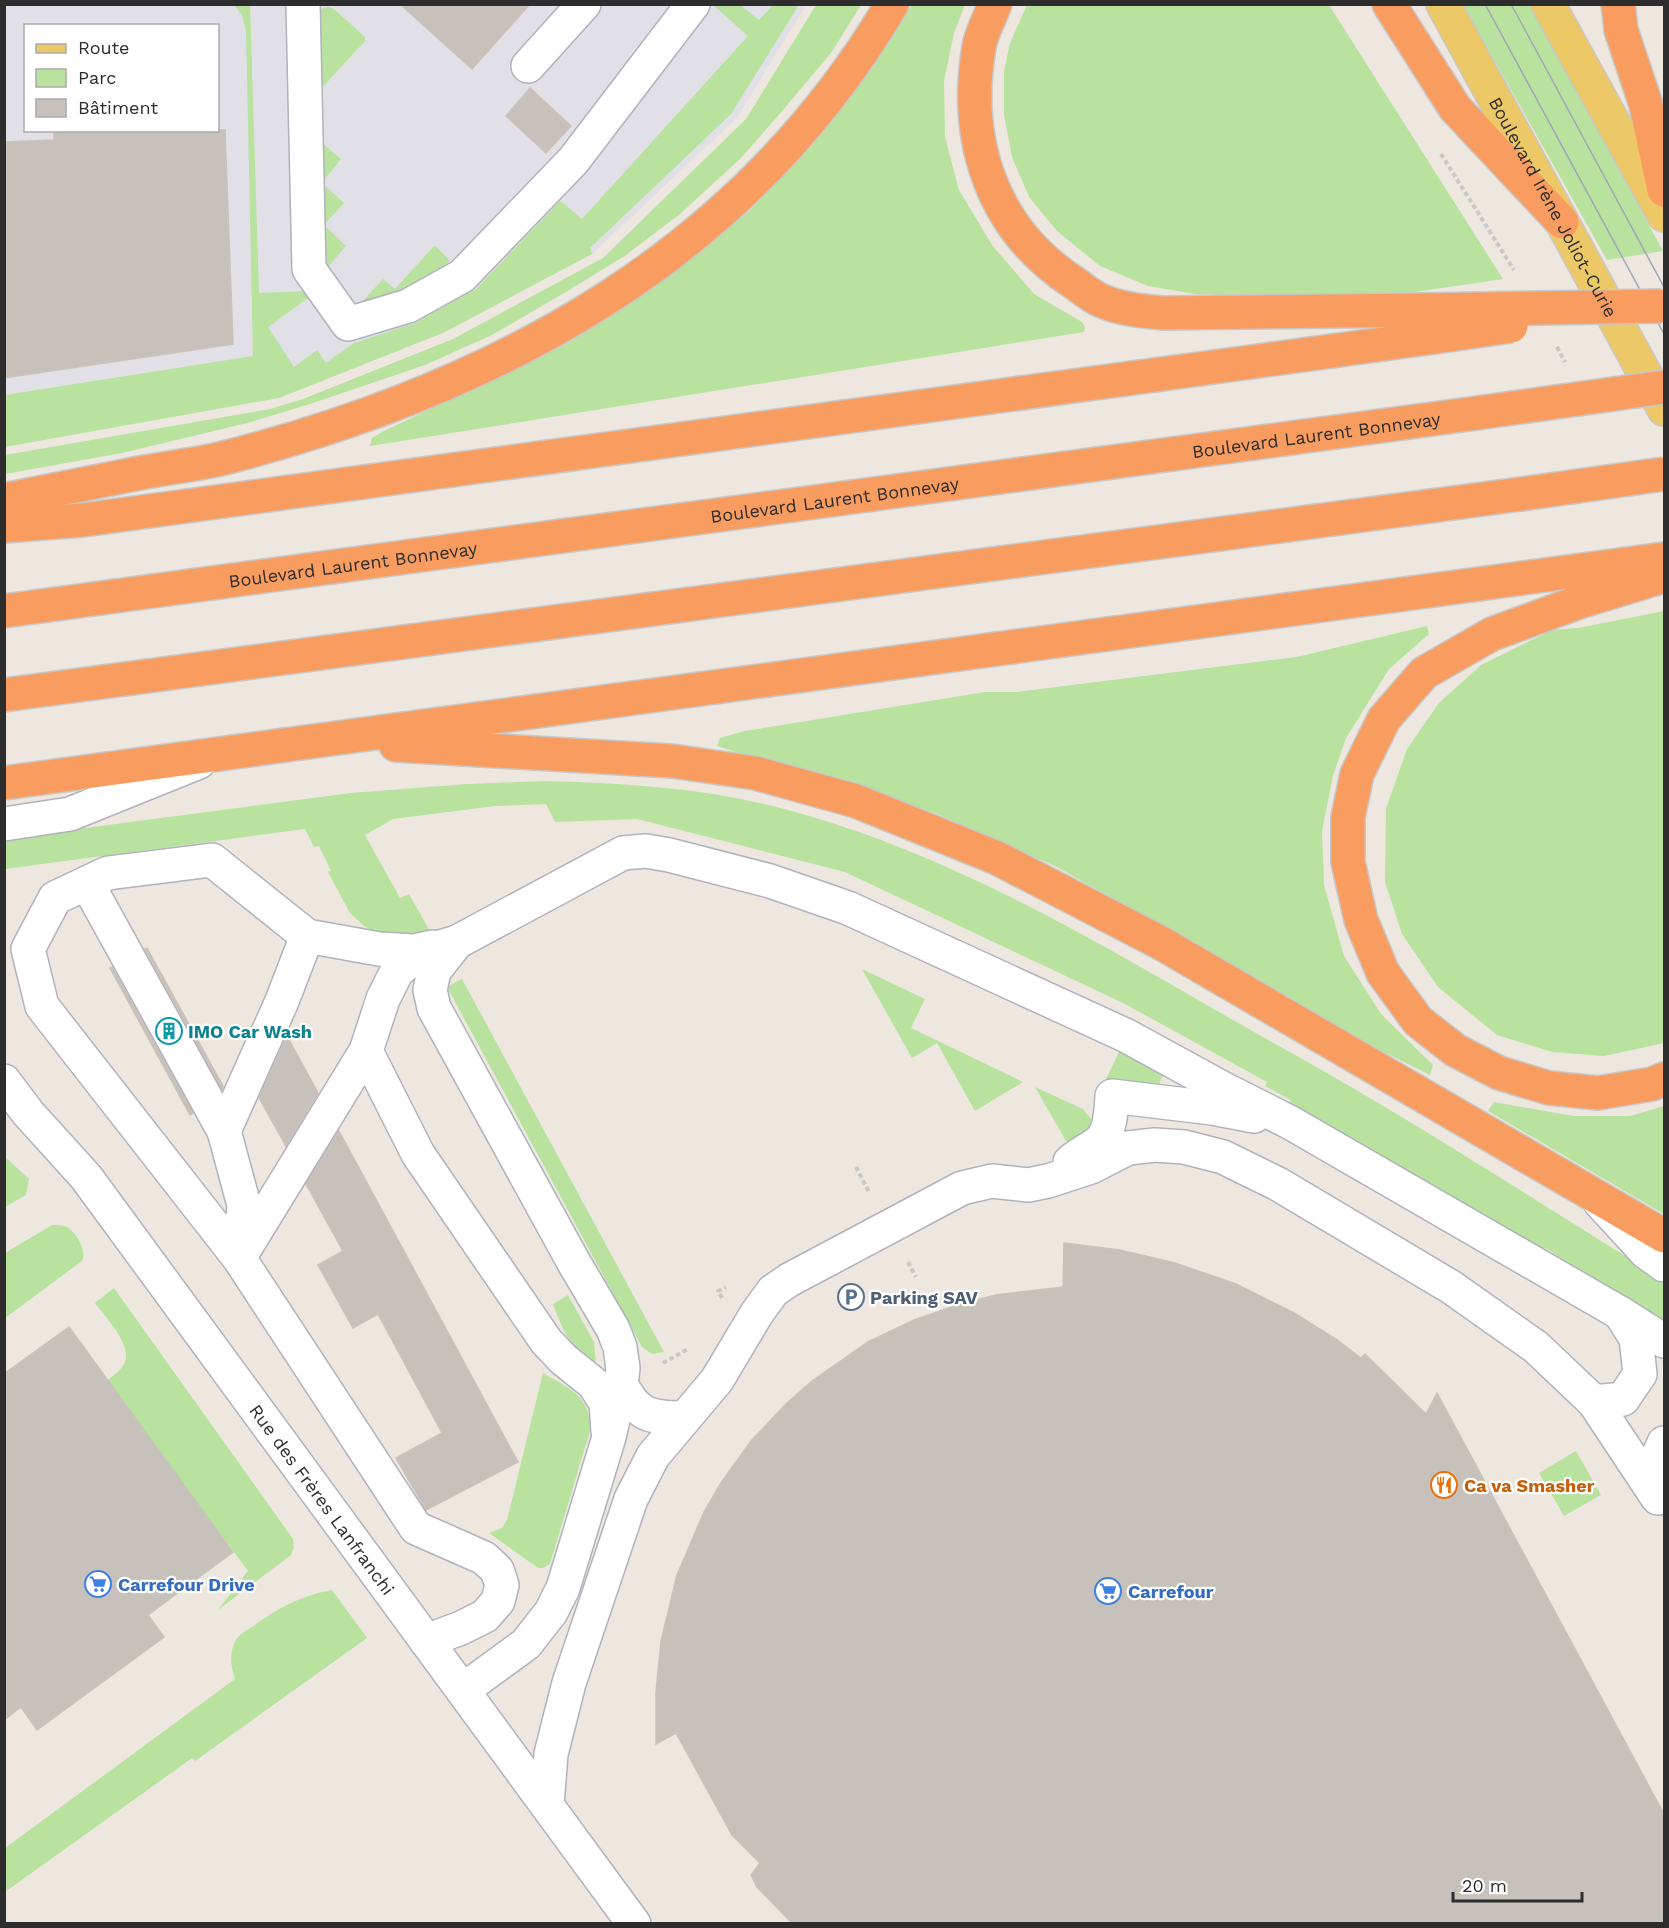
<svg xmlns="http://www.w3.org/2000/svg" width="1669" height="1928" viewBox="0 0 1669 1928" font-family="'Work Sans',sans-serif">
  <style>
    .industrial { fill: #e1e0e6; fill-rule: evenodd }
    .green { fill: #b8e29e }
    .building { fill: #c6c2bb; stroke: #c9c3b9; stroke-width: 1.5 }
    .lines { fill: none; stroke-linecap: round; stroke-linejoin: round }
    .minor-casing { stroke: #b0b2bc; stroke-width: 36 }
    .major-casing { stroke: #c8c8c8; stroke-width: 36 }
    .highway-casing { stroke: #c8c8c8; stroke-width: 36 }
    .path { stroke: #c8c8c8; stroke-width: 4; stroke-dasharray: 4.5 3; stroke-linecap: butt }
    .minor { stroke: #fff; stroke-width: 33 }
    .major { stroke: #ecc866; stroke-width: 33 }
    .highway { stroke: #f99c5f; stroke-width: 33 }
    .tram { stroke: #a2a6b6; stroke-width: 1.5 }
    .highway-bridge-casing { stroke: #c8c8c8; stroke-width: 36; stroke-linecap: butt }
    .highway-bridge { stroke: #f99c5f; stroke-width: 33 }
    .labels { text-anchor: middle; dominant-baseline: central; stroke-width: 4.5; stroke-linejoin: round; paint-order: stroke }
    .street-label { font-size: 18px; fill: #2d2d2d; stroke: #fff }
    .culture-label { font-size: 18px; font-weight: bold; fill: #0d838f; stroke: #fff; text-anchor: start }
    .service-label { font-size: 18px; font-weight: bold; fill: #4e5e75; stroke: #fff; text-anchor: start }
    .food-label { font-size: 18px; font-weight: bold; fill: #c56008; stroke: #fff; text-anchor: start }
    .shop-label { font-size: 18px; font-weight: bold; fill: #366cbe; stroke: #fff; text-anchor: start }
  </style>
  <rect width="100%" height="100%" fill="#ede7e0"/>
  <path class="industrial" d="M 5,5 L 806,5 L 737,118 L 592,254 L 445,332 L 279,398 L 5,439 ZM 26,26 L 218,26 L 218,130 L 26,130 Z"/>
  <path class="green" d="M 234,5 L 250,5 L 259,293 L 308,291 L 311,296 L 268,327 L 294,367 L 317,350 L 326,363 L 354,343 L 415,323 L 476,289 L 559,202 L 562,202 L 582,219 L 748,36 L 713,5 L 740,5 L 759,20 L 773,5 L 799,5 L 731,114 L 590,248 L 592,254 L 445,332 L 279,398 L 5,447 L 5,395 L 253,356 L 246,30 L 242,15 Z
    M 816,5 L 861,5 L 831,53 L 777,117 L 741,158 L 680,214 L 626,255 L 566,292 L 492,335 L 425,365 L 310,404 L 247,423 L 122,453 L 5,474 L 5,455 L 270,409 L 303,399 L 453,339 L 603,258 L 746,119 Z
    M 912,5 L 965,5 L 954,33 L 944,81 L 945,137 L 959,190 L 992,245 L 1034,294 L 1082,322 L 1085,327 L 1084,332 L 370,446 L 372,438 L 384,431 L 568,343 L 639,297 L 697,255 L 749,211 L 811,147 L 861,81 Z
    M 1027,5 L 1329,5 L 1503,279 L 1388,296 L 1280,297 L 1195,294 L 1148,286 L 1100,266 L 1057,231 L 1029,197 L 1012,157 L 1004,115 L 1004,71 L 1010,43 Z
    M 1463,5 L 1530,5 L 1663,251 L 1607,260 Z
    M 329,7 L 334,9 L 365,37 L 365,41 L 319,91 L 319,12 L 323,8 Z
    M 321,142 L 341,159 L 322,183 L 344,203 L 324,225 L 346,246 L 328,267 L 324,265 Z
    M 436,246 L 450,261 C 418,284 397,292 360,304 L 383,279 L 395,289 L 433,247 Z
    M 1664,611 L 1664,1043 L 1604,1056 L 1552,1052 L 1497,1035 L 1438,987 L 1402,934 L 1385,882 L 1386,809 L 1407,749 L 1439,703 L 1481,665 L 1552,630 L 1578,628 Z
    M 1427,626 L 1429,634 L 1389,669 L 1346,738 L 1333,776 L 1322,831 L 1324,885 L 1344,956 L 1381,1014 L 1433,1065 L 1430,1075 L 1382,1051 L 1057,867 L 935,813 L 832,778 L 739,753 L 717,746 L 720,738 L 745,731 L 985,692 L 1016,692 L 1297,657 Z
    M 544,781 C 618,783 692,787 764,804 C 925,842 1070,926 1212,1008 C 1278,1046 1345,1082 1410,1122 C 1491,1171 1570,1222 1651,1272 L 1664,1281 L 1664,1327 L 1549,1250 L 1545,1248 L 1543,1250 L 1287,1106 L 1291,1100 L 1265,1086 L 1267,1082 L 1125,1004 L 845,872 L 637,819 L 555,822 L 546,804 L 495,806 L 393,819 L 365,835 L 400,898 L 409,894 L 431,933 L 418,937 L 374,932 L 364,926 L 350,913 L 328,872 L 331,871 L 319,846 L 314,847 L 305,829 L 5,869 L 5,842 L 17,837 L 351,793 L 467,784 Z
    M 862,969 L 925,999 L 911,1028 L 1023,1082 L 975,1111 L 937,1043 L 912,1058 Z
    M 462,979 L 664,1352 L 652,1354 L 642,1347 L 447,987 Z
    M 1120,1050 L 1164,1073 L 1157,1088 L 1105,1081 Z
    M 1035,1087 L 1083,1109 L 1092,1120 L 1091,1130 L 1071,1143 L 1066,1141 Z
    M 1494,1102 L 1573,1116 L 1630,1116 L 1664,1106 L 1664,1214 L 1488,1111 Z
    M 4,1156 L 29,1179 L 26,1195 L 5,1207 Z
    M 52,1225 C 57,1225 63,1225 67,1227 C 77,1233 87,1251 82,1261 L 5,1318 L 5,1253 Z
    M 114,1288 L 293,1539 L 294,1547 L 291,1555 L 218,1610 L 248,1571 L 107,1380 C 113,1376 121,1370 124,1364 C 134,1346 105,1317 95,1303 Z
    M 568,1295 L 594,1342 L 596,1365 C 573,1356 561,1326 553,1304 Z
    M 543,1373 C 569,1388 592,1397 590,1431 L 550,1564 L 543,1568 L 538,1568 L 489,1533 L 502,1528 L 507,1520 Z
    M 1576,1451 L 1601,1495 L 1564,1516 L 1539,1473 Z
    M 332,1590 L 367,1638 L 195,1761 L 192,1758 L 5,1892 L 5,1848 L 235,1679 C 231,1667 229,1654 235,1642 C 238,1635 245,1631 252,1627 C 276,1609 302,1595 332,1590 Z"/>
  <path class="building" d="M 400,4 L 530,4 L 472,69 Z
    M 530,88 L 571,126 L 546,153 L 506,116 Z
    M 54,130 L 225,130 L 233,344 L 4,378 L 4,142 L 54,140 Z
    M 147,948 L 223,1086 L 222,1089 L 145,949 Z
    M 112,967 L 193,1113 L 190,1115 L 110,968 Z
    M 287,1036 L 318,1093 L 286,1146 L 259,1098 Z
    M 339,1131 L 518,1462 L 426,1510 L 396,1458 L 442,1433 L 378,1314 L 353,1328 L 318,1265 L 343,1251 L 306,1184 Z
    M 1064,1243 L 1120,1250 L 1175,1263 L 1236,1284 L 1294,1313 L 1336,1339 L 1361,1358 L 1365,1354 L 1426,1414 L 1437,1393 L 1665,1816 L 1665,1923 L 792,1923 L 757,1887 L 751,1875 L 760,1863 L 732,1835 L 676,1733 L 656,1744 L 656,1692 L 661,1641 L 677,1575 L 704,1512 L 721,1483 L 751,1441 L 786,1404 L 812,1381 L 868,1342 L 914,1320 L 963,1303 L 996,1295 L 1063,1287 Z
    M 69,1327 L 233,1552 L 148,1615 L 164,1637 L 37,1730 L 21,1707 L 4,1720 L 4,1374 Z"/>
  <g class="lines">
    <defs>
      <g id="minor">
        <path d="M 303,4 L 309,269 L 348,324 L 408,306 L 462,276 L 573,161 L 693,4"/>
        <path d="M 528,66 L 584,4"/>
        <path d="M 4,824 L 70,814 L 199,762"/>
        <path d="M 87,883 L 224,1131 L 244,1205 L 240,1251"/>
        <path d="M 366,1051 L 418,1154 L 546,1341 L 563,1359 L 594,1384 L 606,1403 L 608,1431"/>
        <path id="s1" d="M 4,1081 L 28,1113 L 86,1177 L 634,1924"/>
        <path d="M 224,1131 L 282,1001 L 307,936"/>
        <path d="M 1070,1162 C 1077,1155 1099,1144 1102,1139 C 1111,1128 1111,1110 1112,1096 L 1212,1108 L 1254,1116"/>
        <path d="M 1600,1202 L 1646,1252 L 1664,1265"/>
        <path d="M 239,1258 L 42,1006 L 28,949 L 55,898 L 108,873 L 212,860 L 307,936 L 379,949 L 414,951 L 432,947"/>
        <path d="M 621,1384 C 637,1415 649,1418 683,1418"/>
        <path d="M 1594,1402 L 1623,1399 L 1640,1374 L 1636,1338 L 1620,1313"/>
        <path d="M 1658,1498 C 1652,1479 1655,1460 1664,1443"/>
        <path d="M 426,1641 L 461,1628 L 485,1616 L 498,1601 L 502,1585 L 497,1570 L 484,1558 L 416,1528 L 239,1258 L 366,1051 L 383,999 L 397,971 L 420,953 L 457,942"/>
        <path d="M 463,1690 L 526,1644 L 551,1612 L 563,1588 L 609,1437 L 621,1384 L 623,1368 L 620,1347 L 613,1329 L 573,1261 L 434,1008 L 430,990 L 434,971 L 457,942 L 623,853 L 646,851 L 669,855 L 770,881 L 848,908 L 1127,1036 L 1222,1088 L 1291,1123 L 1620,1313 L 1664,1341"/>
        <path d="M 547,1805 L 551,1754 L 569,1683 L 631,1499 L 653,1456 L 717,1380 L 757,1313 L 773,1291 L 789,1280 L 962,1188 L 992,1181 L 1028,1185 L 1048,1181 L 1091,1167 L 1128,1148 L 1155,1145 L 1184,1147 L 1223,1157 L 1278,1184 L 1451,1287 L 1536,1347 L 1594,1402 L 1657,1497"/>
      </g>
      <g id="major">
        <path id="s2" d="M 1443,4 L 1664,409"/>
        <path d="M 1548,4 L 1664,215"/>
      </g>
      <g id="highway">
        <path d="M 995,4 C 990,18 981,33 979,47 C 963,141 992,229 1073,282 C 1082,288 1091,296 1100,300 C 1119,309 1141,311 1162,313 L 1421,310"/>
        <path d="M 1389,4 L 1455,108 L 1562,222"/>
        <path d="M 1618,4 L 1621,30 L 1646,105 L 1664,190"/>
        <path d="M 4,500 C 51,491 98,481 145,472 C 172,467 201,464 228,457 C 502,386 744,255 892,4"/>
        <path d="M 4,526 L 83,520 L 1435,337"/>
        <path d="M 1664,576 L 1579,602 L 1492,634 L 1424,673 L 1384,719 L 1357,774 L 1348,817 L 1348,862 L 1361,920 L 1383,973 L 1418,1021 L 1455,1050 L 1499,1073 L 1549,1088 L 1598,1093 L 1652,1084 L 1664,1079"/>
        <path id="s3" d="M 4,611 L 1477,413"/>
        <path d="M 4,695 L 1521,494"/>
        <path d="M 396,745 L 672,761 L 755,773 L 856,801 L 997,858 L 1161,943 L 1664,1236"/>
        <path d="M 4,783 L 1664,559"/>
      </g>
    </defs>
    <use href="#minor" class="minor-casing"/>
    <use href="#major" class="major-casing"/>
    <use href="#highway" class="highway-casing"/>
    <path class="path" d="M 1441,154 L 1514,270
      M 1557,347 L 1565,362
      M 856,1167 L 869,1192
      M 908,1262 L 916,1277
      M 722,1298 L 718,1291 L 726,1287
      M 663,1363 L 688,1349"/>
    <use href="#minor" class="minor"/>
    <use href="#major" class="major"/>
    <use href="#highway" class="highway"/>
    <path class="tram" d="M 1485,4 L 1664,334
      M 1511,4 L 1664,287"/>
    <defs>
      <path id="highway-bridge" d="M 1421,310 L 1661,306
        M 1435,337 L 1511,326
        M 1477,413 L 1664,387
        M 1521,494 L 1664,474"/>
    </defs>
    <use href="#highway-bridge" class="highway-bridge-casing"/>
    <use href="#highway-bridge" class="highway-bridge"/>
  </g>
  <defs>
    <symbol id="building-ring" viewBox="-11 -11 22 22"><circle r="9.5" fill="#fff" stroke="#0f9aa8" stroke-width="1.5"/><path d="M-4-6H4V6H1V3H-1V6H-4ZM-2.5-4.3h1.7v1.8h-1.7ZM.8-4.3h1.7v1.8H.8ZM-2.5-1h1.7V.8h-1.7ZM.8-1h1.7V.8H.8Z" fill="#0f9aa8"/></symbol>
    <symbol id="parking-ring" viewBox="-11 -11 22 22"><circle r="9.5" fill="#fff" stroke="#5c6f8a" stroke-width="1.5"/><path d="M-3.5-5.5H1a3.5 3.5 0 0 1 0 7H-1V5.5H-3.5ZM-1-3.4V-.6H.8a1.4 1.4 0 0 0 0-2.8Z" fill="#5c6f8a"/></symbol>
    <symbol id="restaurant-ring" viewBox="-11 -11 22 22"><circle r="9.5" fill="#fff" stroke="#e8710a" stroke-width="1.5"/><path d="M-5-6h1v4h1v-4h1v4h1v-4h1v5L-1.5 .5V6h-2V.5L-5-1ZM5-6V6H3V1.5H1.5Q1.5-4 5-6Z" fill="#e8710a"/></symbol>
    <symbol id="supermarket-ring" viewBox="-11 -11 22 22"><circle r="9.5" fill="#fff" stroke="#3f7fe0" stroke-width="1.5"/><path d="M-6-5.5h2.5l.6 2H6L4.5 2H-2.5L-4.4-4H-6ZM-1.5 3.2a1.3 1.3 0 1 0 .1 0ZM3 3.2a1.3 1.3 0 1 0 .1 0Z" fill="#3f7fe0"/></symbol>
  </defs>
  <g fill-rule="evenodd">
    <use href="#building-ring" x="154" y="1016" width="30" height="30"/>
    <use href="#parking-ring" x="836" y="1282" width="30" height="30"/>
    <use href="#restaurant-ring" x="1429" y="1470" width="30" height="30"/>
    <use href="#supermarket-ring" x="83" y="1569" width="30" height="30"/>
    <use href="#supermarket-ring" x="1093" y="1576" width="30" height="30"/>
  </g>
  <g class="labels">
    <g class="street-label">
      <text stroke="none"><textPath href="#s2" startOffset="231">Boulevard Irène Joliot-Curie</textPath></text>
      <text stroke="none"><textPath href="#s3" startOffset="1324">Boulevard Laurent Bonnevay</textPath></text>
      <text stroke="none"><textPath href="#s3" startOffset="838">Boulevard Laurent Bonnevay</textPath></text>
      <text stroke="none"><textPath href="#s3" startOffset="352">Boulevard Laurent Bonnevay</textPath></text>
      <text stroke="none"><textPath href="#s1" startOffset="526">Rue des Frères Lanfranchi</textPath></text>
    </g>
    <g class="culture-label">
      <text x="188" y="1031">IMO Car Wash</text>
    </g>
    <g class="service-label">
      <text x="870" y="1297">Parking SAV</text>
    </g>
    <g class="food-label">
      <text x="1464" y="1485">Ca va Smasher</text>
    </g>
    <g class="shop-label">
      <text x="118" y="1584">Carrefour Drive</text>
      <text x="1128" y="1591">Carrefour</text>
    </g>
  </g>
  <rect width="1669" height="1928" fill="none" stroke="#2d2d2d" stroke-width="12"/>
  <rect x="24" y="24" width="195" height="108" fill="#ffffff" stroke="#ababab" stroke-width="1.5"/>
  <rect x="36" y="44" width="30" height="9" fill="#ecc866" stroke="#ababab" stroke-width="1.5"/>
  <text x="78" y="54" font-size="18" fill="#2d2d2d">Route</text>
  <rect x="36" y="69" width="30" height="18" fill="#b8e29e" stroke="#ababab" stroke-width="1.5"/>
  <text x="78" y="84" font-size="18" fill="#2d2d2d">Parc</text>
  <rect x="36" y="99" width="30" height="18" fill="#c6c2bb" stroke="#ababab" stroke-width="1.5"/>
  <text x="78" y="114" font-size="18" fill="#2d2d2d">Bâtiment</text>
  <path d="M1453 1892v9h129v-9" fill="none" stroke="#2d2d2d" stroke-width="3"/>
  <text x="1462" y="1892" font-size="18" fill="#2d2d2d" stroke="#ffffff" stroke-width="4.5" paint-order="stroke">20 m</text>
</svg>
